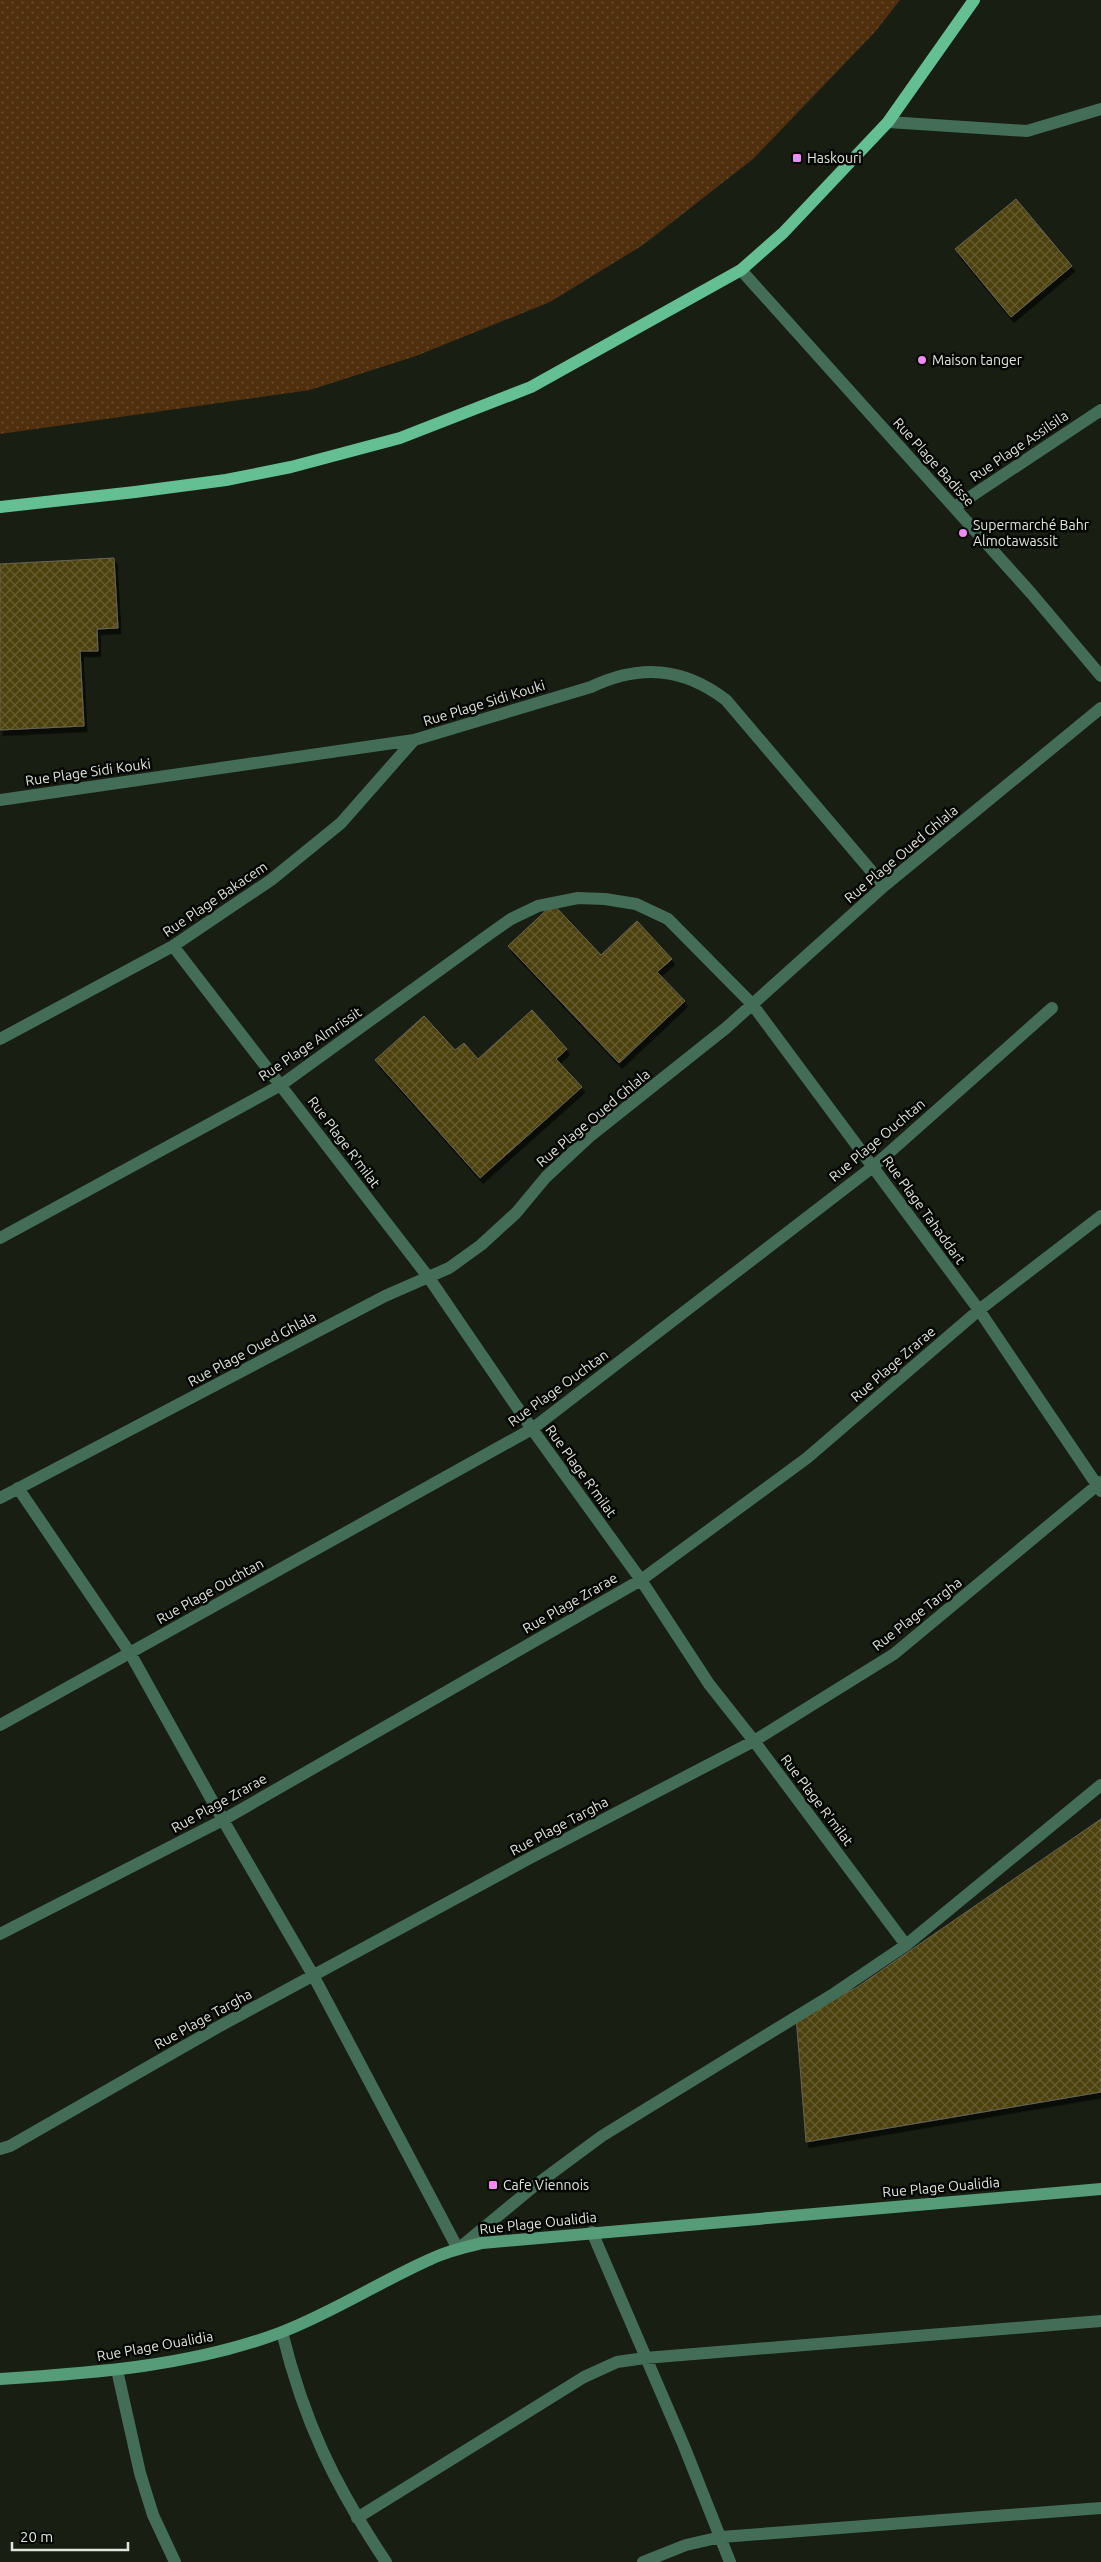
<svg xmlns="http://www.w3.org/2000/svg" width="1101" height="2562" viewBox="0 0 1101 2562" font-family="Ubuntu,sans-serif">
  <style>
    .grass { fill: url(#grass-dots) }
    .building { fill: url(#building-cross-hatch); stroke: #686455; filter: url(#shadow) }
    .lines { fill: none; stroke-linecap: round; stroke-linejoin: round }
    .street { stroke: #436d57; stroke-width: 12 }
    .secondary { stroke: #569c79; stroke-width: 12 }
    .primary { stroke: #64c093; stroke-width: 12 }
    .poi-dot { fill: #f28af3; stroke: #050704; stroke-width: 2 }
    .labels { text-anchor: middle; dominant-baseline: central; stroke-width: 5; stroke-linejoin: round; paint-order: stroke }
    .poi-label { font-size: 14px; fill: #e1e5dd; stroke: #050704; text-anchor: start }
    .street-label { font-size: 14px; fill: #e1e5dd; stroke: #050704 }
  </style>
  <defs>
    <pattern id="grass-dots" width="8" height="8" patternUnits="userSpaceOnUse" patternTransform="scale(1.25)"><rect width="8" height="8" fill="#4f2f0e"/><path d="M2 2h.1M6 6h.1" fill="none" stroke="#684d31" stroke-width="1.8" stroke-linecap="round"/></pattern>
    <pattern id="building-cross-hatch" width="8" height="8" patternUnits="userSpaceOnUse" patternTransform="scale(1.25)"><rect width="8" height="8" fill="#4d420d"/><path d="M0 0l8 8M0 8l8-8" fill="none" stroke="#665d30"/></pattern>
    <filter id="shadow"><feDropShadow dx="3" dy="5.5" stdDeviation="0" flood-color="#0009"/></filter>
  </defs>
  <rect width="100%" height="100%" fill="#181e12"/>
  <path class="grass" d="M 0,0 L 900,0 L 875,32 L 753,159 L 643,245 L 550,302 L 416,356 L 310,390 L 0,434 Z"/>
  <path class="building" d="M 1016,199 L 1072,266 L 1011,317 L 955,249 Z
    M 114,558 L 118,628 L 97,629 L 98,651 L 80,651 L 84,726 L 0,730 L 0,564 Z
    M 553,904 L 601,955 L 637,921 L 672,959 L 657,972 L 685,1001 L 619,1063 L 508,946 Z
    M 532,1010 L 567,1049 L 556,1059 L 582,1087 L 480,1178 L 375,1060 L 424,1016 L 455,1050 L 464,1043 L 478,1059 Z
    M 1101,1819 L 1101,2092 L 806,2142 L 796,2016 L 856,1988 Z"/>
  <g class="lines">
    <path class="street" d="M 888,122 L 1027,131 L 1101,109
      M 741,270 L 1031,593 L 1101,676
      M 955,507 L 1101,410
      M 0,800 L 414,740 L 591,687 C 640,664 683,667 726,700 L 884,886
      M 173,946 L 429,1278 L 532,1429 L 641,1580 L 709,1684 L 754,1741 L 906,1945
      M 0,1039 L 173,946 L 271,880 L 341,823 L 414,740
      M 0,1238 L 281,1085 L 491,933 L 511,919 L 538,906 L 578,898 L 605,899 L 636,904 L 668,919 L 752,1004 L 979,1310 L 1101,1491
      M 18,1488 L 130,1653 L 223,1820 L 313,1975 L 458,2249 L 533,2187 L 602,2136 L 835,1993 L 906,1945 L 1101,1785
      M 0,1498 L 385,1296 L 449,1268 L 481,1245 L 516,1213 L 546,1177 L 589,1137 L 726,1028 L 884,886 L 1101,708
      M 0,1725 L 532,1429 L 874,1166 L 1052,1008
      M 0,1934 L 223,1820 L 641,1580 L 807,1458 L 979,1310 L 1101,1216
      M 0,2149 L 10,2146 L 218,2027 L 530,1858 L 754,1741 L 894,1654 L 1101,1482
      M 592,2232 L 684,2446 L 730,2562
      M 282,2332 C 304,2422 335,2486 386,2562
      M 117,2370 L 140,2473 L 153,2515 L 175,2562
      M 357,2518 L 584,2377 L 617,2362 L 645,2358 L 1101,2321
      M 643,2562 L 686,2545 L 721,2537 L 1101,2508"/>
    <path class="secondary" d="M 0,2379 C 94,2373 193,2366 282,2332 C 334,2312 381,2281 431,2259 C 447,2251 465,2247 482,2243 L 1101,2189"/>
    <path class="primary" d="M 0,507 L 135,492 L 226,480 L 291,467 L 400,438 L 531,387 L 741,270 L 783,233 L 888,122 L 974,0"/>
  </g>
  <g class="poi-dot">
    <rect x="792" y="153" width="10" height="10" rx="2.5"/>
    <circle cx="922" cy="360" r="5"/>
    <circle cx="963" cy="533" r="5"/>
    <rect x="488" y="2180" width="10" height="10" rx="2.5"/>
  </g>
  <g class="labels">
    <g class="poi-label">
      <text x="807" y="158">Haskouri</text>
      <text x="932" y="360">Maison tanger</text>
      <text x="973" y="525">Supermarché Bahr<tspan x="973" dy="16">Almotawassit</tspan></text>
      <text x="503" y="2185">Cafe Viennois</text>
    </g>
    <g class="street-label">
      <text transform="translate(1019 446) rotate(-34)">Rue Plage Assilsila</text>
      <text transform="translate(934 462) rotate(48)">Rue Plage Badisse</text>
      <text transform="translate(484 703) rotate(-17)">Rue Plage Sidi Kouki</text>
      <text transform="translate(88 772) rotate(-8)">Rue Plage Sidi Kouki</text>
      <text transform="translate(901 854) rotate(-40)">Rue Plage Oued Ghlala</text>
      <text transform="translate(215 899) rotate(-34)">Rue Plage Bakacem</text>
      <text transform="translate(310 1044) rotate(-34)">Rue Plage Almrissit</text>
      <text transform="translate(593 1118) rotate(-40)">Rue Plage Oued Ghlala</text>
      <text transform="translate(877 1140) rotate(-40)">Rue Plage Ouchtan</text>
      <text transform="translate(344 1142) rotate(53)">Rue Plage R'milat</text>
      <text transform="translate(924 1210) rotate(54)">Rue Plage Tahaddart</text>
      <text transform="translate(252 1349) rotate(-28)">Rue Plage Oued Ghlala</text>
      <text transform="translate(893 1364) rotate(-41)">Rue Plage Zrarae</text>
      <text transform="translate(558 1388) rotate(-36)">Rue Plage Ouchtan</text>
      <text transform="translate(581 1471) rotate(54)">Rue Plage R'milat</text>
      <text transform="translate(210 1591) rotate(-29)">Rue Plage Ouchtan</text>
      <text transform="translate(570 1603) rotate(-30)">Rue Plage Zrarae</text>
      <text transform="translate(917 1614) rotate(-38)">Rue Plage Targha</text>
      <text transform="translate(817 1800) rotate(53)">Rue Plage R'milat</text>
      <text transform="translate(219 1803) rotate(-29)">Rue Plage Zrarae</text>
      <text transform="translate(559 1826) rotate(-28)">Rue Plage Targha</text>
      <text transform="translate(203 2019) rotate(-29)">Rue Plage Targha</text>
      <text transform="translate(941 2187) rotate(-5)">Rue Plage Oualidia</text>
      <text transform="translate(538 2223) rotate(-6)">Rue Plage Oualidia</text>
      <text transform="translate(155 2346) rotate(-10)">Rue Plage Oualidia</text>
    </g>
  </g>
  <path d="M12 2542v8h116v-8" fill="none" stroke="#e1e5dd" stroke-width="2.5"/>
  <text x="20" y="2542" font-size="15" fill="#e1e5dd" stroke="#050704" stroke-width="4" paint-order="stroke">20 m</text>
</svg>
